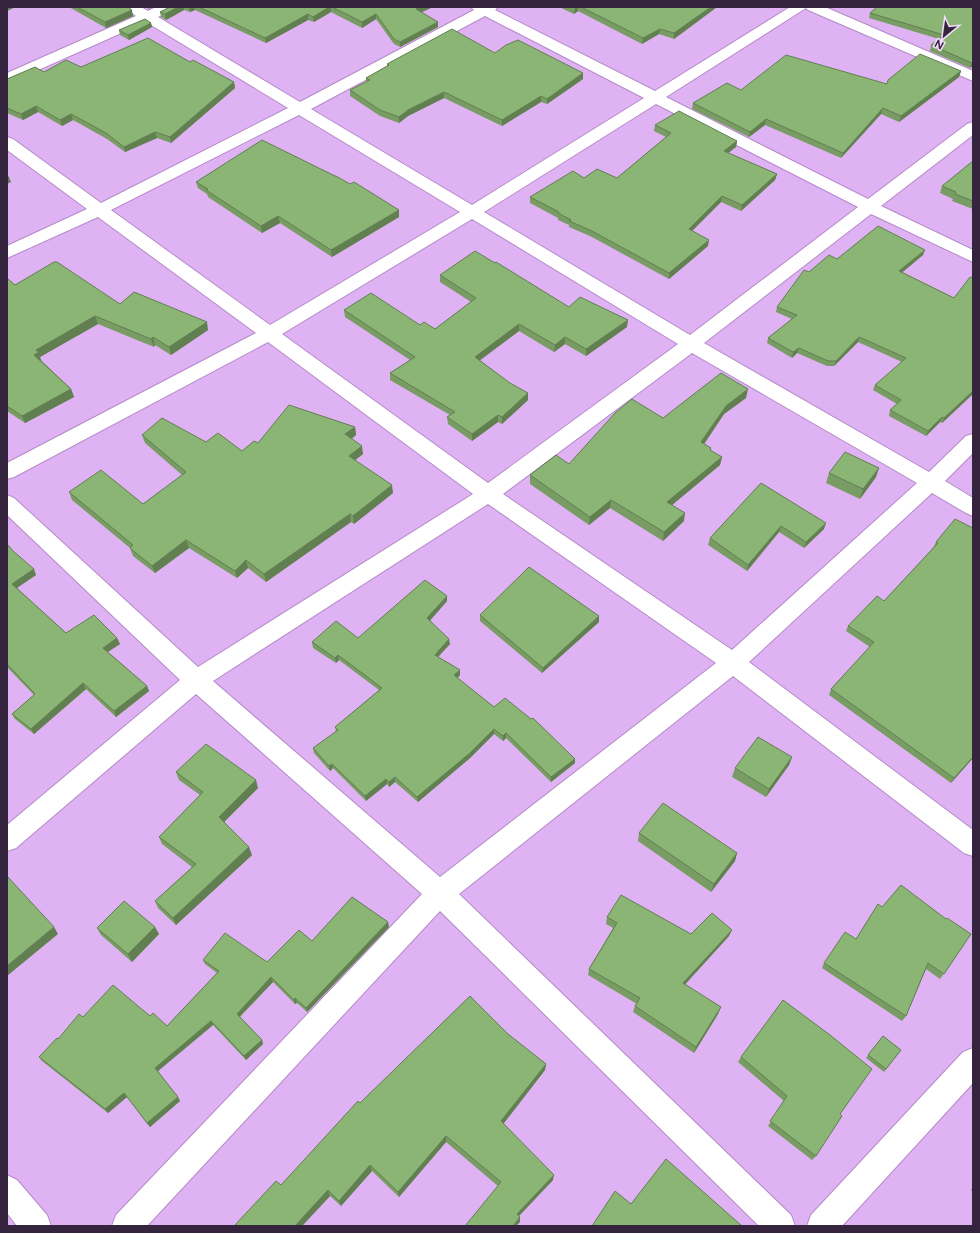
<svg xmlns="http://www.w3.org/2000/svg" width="980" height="1233" viewBox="0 0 980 1233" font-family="Figtree,sans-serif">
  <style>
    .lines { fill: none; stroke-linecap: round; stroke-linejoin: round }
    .minor-casing { stroke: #b58ac8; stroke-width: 2 }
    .minor { fill: #fff; fill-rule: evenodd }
    .wall { fill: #789c64 }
    .shaded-wall { fill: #617f51 }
    .building { fill: #8bb574; stroke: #617f51 }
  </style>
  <rect width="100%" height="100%" fill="#dfb3f3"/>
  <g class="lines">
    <defs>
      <path id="minor" d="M 124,7 L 141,7 L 148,11 L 156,7 L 175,7 L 173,10 L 158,17 L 300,102 L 474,10 L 471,7 L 498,7 L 495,10 L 655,91 L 790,7 L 825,7 L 973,71 L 973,81 L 808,10 L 806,8 L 666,97 L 868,199 L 967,124 L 973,122 L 973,135 L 881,206 L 973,250 L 973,262 L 871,214 L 704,343 L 929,472 L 966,436 L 973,434 L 973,453 L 945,481 L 973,498 L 973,516 L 966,513 L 932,493 L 749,662 L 973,830 L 973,856 L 964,853 L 733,676 L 459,894 L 791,1215 L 795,1226 L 759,1226 L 440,911 L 147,1226 L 112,1226 L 116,1215 L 422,894 L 196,694 L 16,848 L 7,851 L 7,825 L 180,680 L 7,515 L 7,495 L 14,498 L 198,667 L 473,494 L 268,342 L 14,477 L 7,479 L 7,463 L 256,333 L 98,217 L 7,258 L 7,246 L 87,209 L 7,150 L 7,137 L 13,139 L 101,203 L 288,108 L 146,22 L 7,84 L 7,73 L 136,16 ZM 485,16 L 644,98 L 472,205 L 311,109 ZM 656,104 L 858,207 L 690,335 L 484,212 ZM 299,115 L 460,212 L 270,325 L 111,210 ZM 472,219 L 678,344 L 488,483 L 282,334 ZM 692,353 L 917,483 L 732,650 L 503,494 ZM 488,504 L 716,663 L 440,877 L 213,681 Z
        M 973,1048 L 973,1083 L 842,1226 L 807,1226 L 811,1215 L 963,1052 Z
        M 7,1175 L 17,1180 L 47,1215 L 51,1226 L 17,1226 L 7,1213 Z"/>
    </defs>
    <use href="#minor" class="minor-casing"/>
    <use href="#minor" class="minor"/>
  </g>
  <path class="wall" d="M 69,7 L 128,7 L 133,16 L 106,28 Z
    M 170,7 L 433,7 L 421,12 L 438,27 L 400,47 L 394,44 L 376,19 L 362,28 L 331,12 L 314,22 L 308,20 L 266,43 L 195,10 L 190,12 L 184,10 L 166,20 L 161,17 L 160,12 Z
    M 559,7 L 717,7 L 674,39 L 659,34 L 642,44 L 578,11 L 574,14 Z
    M 973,7 L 973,66 L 970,68 L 930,51 L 931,45 L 939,39 L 869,18 L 870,13 Z
    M 151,23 L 152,27 L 129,40 L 120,35 L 119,30 Z
    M 495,53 L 583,79 L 547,104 L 541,102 L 502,126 L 444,98 L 408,116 L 399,123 L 380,116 L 350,96 L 350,90 L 366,82 L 366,78 L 387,66 L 387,64 Z
    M 190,62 L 234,82 L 235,88 L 171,143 L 157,138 L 125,152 L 107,139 L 73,120 L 62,126 L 38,112 L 23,120 L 7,113 L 7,79 L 44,72 L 81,67 Z
    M 961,71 L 959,77 L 899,122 L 881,114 L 841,158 L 765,125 L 749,137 L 692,109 L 693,103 L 741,90 L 887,84 Z
    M 655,125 L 737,141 L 736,147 L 728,153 L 777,174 L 775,180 L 741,211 L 721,202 L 692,231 L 708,246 L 669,279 L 590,236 L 569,227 L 569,225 L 558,220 L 558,218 L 530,203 L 530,197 L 584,178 L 617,178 L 666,137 L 654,131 Z
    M 973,161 L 973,209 L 952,201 L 953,199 L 940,193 L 942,186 Z
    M 196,182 L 399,217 L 332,257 L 280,223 L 262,233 L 208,197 L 207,194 L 198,188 Z
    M 923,255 L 902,272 L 954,298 L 973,278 L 973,394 L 942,423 L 940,422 L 926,436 L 889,416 L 890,410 L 897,404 L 873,390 L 875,385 L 902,362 L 858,342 L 834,366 L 827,366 L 797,353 L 792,358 L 767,343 L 768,338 L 792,319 L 776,312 L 777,307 L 809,272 L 837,259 Z
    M 440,275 L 569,307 L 627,327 L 586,356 L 565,344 L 554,352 L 519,331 L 480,360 L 528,400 L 502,424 L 498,422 L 472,441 L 448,424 L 447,417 L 450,415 L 390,380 L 390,373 L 410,360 L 345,317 L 344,310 L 420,325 L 435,329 L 471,302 L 440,282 Z
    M 7,280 L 15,285 L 120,304 L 208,330 L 171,355 L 155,345 L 154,347 L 98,324 L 40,357 L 41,360 L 71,389 L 74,397 L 25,423 L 7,411 Z
    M 746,398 L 724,414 L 704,444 L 710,450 L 722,457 L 720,465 L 672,505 L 684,521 L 663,541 L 610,508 L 589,525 L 530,484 L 530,475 L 569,464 L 663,418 Z
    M 355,427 L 356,435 L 352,439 L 363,454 L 355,460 L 393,493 L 354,524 L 351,522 L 266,582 L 248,568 L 237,578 L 189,548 L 155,573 L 133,556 L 130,548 L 72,500 L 69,492 L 143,504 L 182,475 L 145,443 L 142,435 L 206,442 L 242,451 L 258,443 Z
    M 829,473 L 876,477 L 860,499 L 826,483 Z
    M 761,483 L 824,529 L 804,548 L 779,532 L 747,571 L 708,545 L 710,538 Z
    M 955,519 L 973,758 L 951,783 L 829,695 L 831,689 L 870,647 L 846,631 L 848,626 L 884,601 L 933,548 L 936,542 Z
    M 7,544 L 13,551 L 36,575 L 17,588 L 66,633 L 117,638 L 120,644 L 108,652 L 147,686 L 149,691 L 116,717 L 86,689 L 34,734 L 15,719 L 12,714 L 34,695 L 7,667 Z
    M 447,601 L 430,620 L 450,644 L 438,657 L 460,670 L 460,675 L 457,678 L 494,707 L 575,759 L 575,763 L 551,782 L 506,738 L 503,741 L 494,734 L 470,758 L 418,802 L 395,782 L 389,787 L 387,784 L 366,801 L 333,768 L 330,771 L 314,753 L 313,748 L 336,732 L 335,727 L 379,690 L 339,660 L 336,663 L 313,648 L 312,642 L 358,638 Z
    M 480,615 L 599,616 L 599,622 L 542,673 L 480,621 Z
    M 792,757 L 789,765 L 766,797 L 732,777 L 735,768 Z
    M 176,772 L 258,788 L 224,822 L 252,855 L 176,925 L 158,908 L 155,901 L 192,867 L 162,844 L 159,837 L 200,795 L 179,780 Z
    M 639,833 L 737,853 L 735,861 L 711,892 L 638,841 Z
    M 882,907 L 946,919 L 971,934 L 940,979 L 926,969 L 906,1016 L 902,1021 L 822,968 L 824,963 L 856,939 Z
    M 607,917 L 691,934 L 729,936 L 685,984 L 718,1014 L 694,1053 L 633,1012 L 635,1006 L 637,1004 L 588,975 L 589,969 L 613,928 L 606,924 Z
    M 389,927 L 307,1012 L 297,1003 L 295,1004 L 273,982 L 240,1017 L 262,1040 L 263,1044 L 246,1060 L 213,1025 L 158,1071 L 180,1101 L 150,1127 L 127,1097 L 108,1113 L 42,1061 L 39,1057 L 83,1017 L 150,1016 L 167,1026 L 217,973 L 205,964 L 203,960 L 267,962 L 312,941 Z
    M 97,928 L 159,934 L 132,962 L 101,935 Z
    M 508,1034 L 546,1064 L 545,1070 L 503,1124 L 553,1180 L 519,1216 L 520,1222 L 498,1186 L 446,1142 L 399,1197 L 372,1171 L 341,1206 L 330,1196 L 302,1226 L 234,1226 L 281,1185 L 360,1103 Z
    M 883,1036 L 901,1050 L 884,1072 L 866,1058 Z
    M 741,1057 L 840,1114 L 816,1156 L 812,1160 L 768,1126 L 784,1101 L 738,1062 Z
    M 973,1186 L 973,1192 L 971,1190 Z"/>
  <path class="shaded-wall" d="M 7,7 L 16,7 L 7,11 Z
    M 148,7 L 153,7 L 148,9 Z
    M 178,7 L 184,7 L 184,10 L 166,20 L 165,14 Z
    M 189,7 L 194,7 L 195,10 L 190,12 Z
    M 329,7 L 331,7 L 331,12 L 314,22 L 313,17 Z
    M 420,7 L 433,7 L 416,15 L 416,9 Z
    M 576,7 L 578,7 L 578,11 L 574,14 L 575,8 Z
    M 711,7 L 717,7 L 674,39 L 674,33 Z
    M 132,10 L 133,16 L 106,28 L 105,22 Z
    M 308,14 L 308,20 L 266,43 L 265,38 Z
    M 376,14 L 376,19 L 362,28 L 362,22 Z
    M 438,22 L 438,27 L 400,47 L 400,42 Z
    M 151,23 L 152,27 L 129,40 L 128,35 Z
    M 660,29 L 659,34 L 642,44 L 643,38 Z
    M 973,62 L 973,66 L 970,68 L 972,63 Z
    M 961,71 L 959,77 L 899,122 L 901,116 Z
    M 583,73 L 583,79 L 547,104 L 547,99 Z
    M 234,82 L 235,88 L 171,143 L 170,137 Z
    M 444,92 L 444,98 L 408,116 L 399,123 L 399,117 L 408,110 Z
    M 541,96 L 541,102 L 502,126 L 502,120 Z
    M 36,106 L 38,112 L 23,120 L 21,114 Z
    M 883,108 L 881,114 L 841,158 L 843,153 Z
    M 71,114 L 73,120 L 62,126 L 60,120 Z
    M 766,119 L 765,125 L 749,137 L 750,132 Z
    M 155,132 L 157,138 L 125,152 L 124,147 Z
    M 737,141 L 736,147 L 723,157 L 724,151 Z
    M 777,174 L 775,180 L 741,211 L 742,205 Z
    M 7,175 L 8,175 L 11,182 L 7,184 Z
    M 722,196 L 721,202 L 688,235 L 689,229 Z
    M 399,210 L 399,217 L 332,257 L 331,250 Z
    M 278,216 L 280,223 L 262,233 L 261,226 Z
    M 709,240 L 708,246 L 669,279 L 669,273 Z
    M 925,250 L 923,255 L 898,276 L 899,271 Z
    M 95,316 L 98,324 L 40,357 L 41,360 L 37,363 L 34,355 L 36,350 Z
    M 628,320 L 627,327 L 586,356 L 586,349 Z
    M 207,322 L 208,330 L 171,355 L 169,347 Z
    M 519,324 L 519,331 L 475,364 L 475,357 Z
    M 153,337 L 155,345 L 154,347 L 151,339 Z
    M 565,337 L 565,344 L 554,352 L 555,345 Z
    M 859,337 L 858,342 L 834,366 L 836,361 Z
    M 799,348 L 797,353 L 792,358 L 793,352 Z
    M 71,389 L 74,397 L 25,423 L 22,416 Z
    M 748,389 L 746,398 L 724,414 L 700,450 L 701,442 L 726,406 Z
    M 973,391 L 973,394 L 942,423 L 944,418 Z
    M 528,393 L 528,400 L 502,424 L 502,417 Z
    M 498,415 L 498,422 L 472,441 L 472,434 Z
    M 942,417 L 940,422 L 926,436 L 928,431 Z
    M 355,427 L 356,435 L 346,442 L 345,434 Z
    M 362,446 L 363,454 L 350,464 L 349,456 Z
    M 722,457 L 720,465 L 666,510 L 667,502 Z
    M 879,468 L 876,477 L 860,499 L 863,489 Z
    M 392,485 L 393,493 L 354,524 L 353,516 Z
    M 611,500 L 610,508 L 589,525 L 590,517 Z
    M 685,513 L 684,521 L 663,541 L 664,532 Z
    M 350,514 L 351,522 L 266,582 L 264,574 Z
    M 826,523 L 824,529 L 804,548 L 806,542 Z
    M 781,526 L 779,532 L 747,571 L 748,565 Z
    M 186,540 L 189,548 L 155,573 L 152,566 Z
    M 246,560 L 248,568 L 237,578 L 235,571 Z
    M 34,569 L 36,575 L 15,589 L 12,584 Z
    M 447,596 L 447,601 L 428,623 L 427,618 Z
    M 599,616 L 599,622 L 542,673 L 543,668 Z
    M 117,638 L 120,644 L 106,653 L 103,648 Z
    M 449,639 L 450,644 L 435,660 L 435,655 Z
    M 338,655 L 339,660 L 336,663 L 335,658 Z
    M 460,670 L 460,675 L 455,681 L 454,675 Z
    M 83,683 L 86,689 L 34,734 L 31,729 Z
    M 147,686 L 149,691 L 116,717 L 114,711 Z
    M 494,729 L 494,734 L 470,758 L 418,802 L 417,797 Z
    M 506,733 L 506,738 L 503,741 L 503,736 Z
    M 792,757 L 789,765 L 766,797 L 769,789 Z
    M 973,757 L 973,758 L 951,783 L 954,778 Z
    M 575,759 L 575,763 L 551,782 L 551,777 Z
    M 332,764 L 333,768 L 330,771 L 329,766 Z
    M 395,777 L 395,782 L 389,787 L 389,782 Z
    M 386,779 L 387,784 L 366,801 L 365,796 Z
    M 256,780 L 258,788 L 222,824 L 219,817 Z
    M 249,847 L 252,855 L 176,925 L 173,918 Z
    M 737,853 L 735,861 L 711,892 L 714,884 Z
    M 388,922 L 389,927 L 307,1012 L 306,1008 Z
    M 54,927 L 58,934 L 7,976 L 7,966 Z
    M 155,927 L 159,934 L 132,962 L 128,954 Z
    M 732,930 L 729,936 L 681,989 L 683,983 Z
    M 271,977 L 273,982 L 238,1018 L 237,1014 Z
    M 295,998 L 297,1003 L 295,1004 L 294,1000 Z
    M 721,1007 L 718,1014 L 694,1053 L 696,1047 Z
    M 211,1021 L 213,1025 L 158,1071 L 155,1068 Z
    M 262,1040 L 263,1044 L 246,1060 L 244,1056 Z
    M 546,1064 L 545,1070 L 501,1127 L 501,1121 Z
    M 124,1093 L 127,1097 L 108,1113 L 105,1109 Z
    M 178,1097 L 180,1101 L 150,1127 L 147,1123 Z
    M 446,1136 L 446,1142 L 399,1197 L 398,1192 Z
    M 370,1165 L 372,1171 L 341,1206 L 339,1201 Z
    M 554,1175 L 553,1180 L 516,1219 L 517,1214 Z
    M 328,1190 L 330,1196 L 302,1226 L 295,1226 Z
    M 520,1217 L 520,1222 L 516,1226 L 513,1226 Z"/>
  <path class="building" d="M 77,7 L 128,7 L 132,10 L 105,22 Z
    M 170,7 L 178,7 L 165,14 L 160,12 Z
    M 199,7 L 329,7 L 313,17 L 308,14 L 265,38 Z
    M 332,7 L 420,7 L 416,9 L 438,22 L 400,42 L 394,39 L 376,14 L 362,22 Z
    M 581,7 L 711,7 L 674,33 L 660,29 L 643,38 Z
    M 877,7 L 973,7 L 973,62 L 972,63 L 931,45 L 944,35 L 870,13 Z
    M 145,19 L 151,23 L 128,35 L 119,30 Z
    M 452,29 L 495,53 L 506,45 L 518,40 L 583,73 L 547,99 L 541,96 L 502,120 L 444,92 L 408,110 L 399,117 L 380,110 L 350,90 L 370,80 L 366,78 L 389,65 L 387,64 Z
    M 148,38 L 190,62 L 193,60 L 234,82 L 170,137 L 155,132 L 124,147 L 106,133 L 71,114 L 60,120 L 36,106 L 21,114 L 7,108 L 7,79 L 35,67 L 44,72 L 66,60 L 81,67 Z
    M 920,54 L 961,71 L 901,116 L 883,108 L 843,153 L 766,119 L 750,132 L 693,103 L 727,83 L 741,90 L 786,55 L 887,84 L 888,80 Z
    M 679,111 L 737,141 L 724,151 L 777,174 L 742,205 L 722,196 L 689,229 L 709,240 L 669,273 L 590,230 L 569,221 L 571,220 L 558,213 L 559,212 L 530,197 L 573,171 L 584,178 L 597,169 L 617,178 L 671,133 L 655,125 Z
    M 262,140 L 335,176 L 336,176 L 350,184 L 354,182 L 399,210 L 331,250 L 278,216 L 261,226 L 206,190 L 208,189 L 196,182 Z
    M 973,161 L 973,201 L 955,194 L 956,192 L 942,186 Z
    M 878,226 L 925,250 L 899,271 L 954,298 L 970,277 L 973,278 L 973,391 L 944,418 L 942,417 L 928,431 L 890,410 L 901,400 L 875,385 L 906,358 L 859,337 L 836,361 L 828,361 L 799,348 L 793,352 L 768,338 L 797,315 L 777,307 L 804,270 L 809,272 L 829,255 L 837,259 Z
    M 475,251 L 495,263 L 496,262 L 569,307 L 580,297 L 628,320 L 586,349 L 565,337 L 555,345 L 519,324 L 475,357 L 510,383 L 528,393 L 502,417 L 498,415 L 472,434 L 447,417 L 455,412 L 390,373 L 415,357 L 344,310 L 371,293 L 420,325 L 424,322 L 435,329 L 476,298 L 440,275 Z
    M 54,262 L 57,262 L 120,304 L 134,292 L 207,322 L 169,347 L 153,337 L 151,339 L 95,316 L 36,350 L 39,352 L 34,355 L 71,389 L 22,416 L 7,406 L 7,280 L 8,279 L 15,285 Z
    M 721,373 L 748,389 L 726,406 L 701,442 L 711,448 L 710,450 L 722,457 L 667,502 L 685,513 L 664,532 L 611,500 L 590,517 L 530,475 L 556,455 L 569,464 L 615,413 L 632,399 L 663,418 Z
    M 289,405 L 355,427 L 345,434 L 362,446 L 349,456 L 392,485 L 353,516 L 350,514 L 264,574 L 246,560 L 235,571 L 186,540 L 152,566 L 130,548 L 133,545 L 69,492 L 101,470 L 143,504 L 186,472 L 142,435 L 162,418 L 206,442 L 218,433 L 242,451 L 254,441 L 258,443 Z
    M 845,452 L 879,468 L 863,489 L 829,473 Z
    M 761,483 L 826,523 L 806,542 L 781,526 L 748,565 L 710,538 Z
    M 955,519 L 973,528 L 973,757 L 954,778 L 831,689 L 874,642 L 848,626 L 877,596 L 884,601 L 938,543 L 936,542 Z
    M 7,544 L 13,551 L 34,569 L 12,584 L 66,633 L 94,615 L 117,638 L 103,648 L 147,686 L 114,711 L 83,683 L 31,729 L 12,714 L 35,694 L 7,664 Z
    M 529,567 L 599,616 L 543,668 L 480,615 Z
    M 425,580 L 447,596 L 427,618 L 449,639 L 435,655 L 460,670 L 454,675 L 494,707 L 505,698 L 531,719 L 533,718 L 575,759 L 551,777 L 506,733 L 503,736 L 494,729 L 470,753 L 417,797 L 395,777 L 389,782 L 386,779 L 365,796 L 332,764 L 329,766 L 313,748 L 338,730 L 335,727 L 382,688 L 338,655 L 335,658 L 312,642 L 336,621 L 358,638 Z
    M 758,737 L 792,757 L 769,789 L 735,768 Z
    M 206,744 L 256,780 L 219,817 L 249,847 L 173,918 L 155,901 L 196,864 L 159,837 L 203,792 L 176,772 Z
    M 663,803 L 737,853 L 714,884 L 639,833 Z
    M 7,876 L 54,927 L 7,966 Z
    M 901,885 L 946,919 L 947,918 L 971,934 L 944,974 L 928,963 L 906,1016 L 824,963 L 845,932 L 856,939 L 878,904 L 882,907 Z
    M 621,895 L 691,934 L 712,913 L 732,930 L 683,983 L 721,1007 L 696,1047 L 635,1006 L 640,998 L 589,969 L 617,923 L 607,917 Z
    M 352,897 L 388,922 L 306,1008 L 295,998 L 294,1000 L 271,977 L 237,1014 L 262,1040 L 244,1056 L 211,1021 L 155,1068 L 178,1097 L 147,1123 L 124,1093 L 105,1109 L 39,1057 L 57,1038 L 58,1039 L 79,1014 L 83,1017 L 113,985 L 150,1016 L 153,1013 L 167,1026 L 219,971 L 203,960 L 225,933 L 267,962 L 299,930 L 312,941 Z
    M 124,901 L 155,927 L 128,954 L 97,928 Z
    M 470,996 L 508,1034 L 546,1064 L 501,1121 L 554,1175 L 517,1214 L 520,1217 L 513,1226 L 465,1226 L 501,1182 L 446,1136 L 398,1192 L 370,1165 L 339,1201 L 328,1190 L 295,1226 L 234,1226 L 276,1181 L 281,1185 L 358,1101 L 360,1103 Z
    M 783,1000 L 830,1035 L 872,1069 L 840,1114 L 842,1116 L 816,1156 L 770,1121 L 787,1096 L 741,1057 Z
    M 883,1036 L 901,1050 L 886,1069 L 868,1055 Z
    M 666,1159 L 742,1226 L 592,1226 L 615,1191 L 631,1204 Z"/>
  <rect width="980" height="1233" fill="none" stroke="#35243d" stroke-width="16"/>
  <g transform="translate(944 36) rotate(209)" stroke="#f4ddfe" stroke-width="3" paint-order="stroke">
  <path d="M0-3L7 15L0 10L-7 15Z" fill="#35243d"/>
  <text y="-6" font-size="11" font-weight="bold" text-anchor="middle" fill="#35243d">N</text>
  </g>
</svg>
